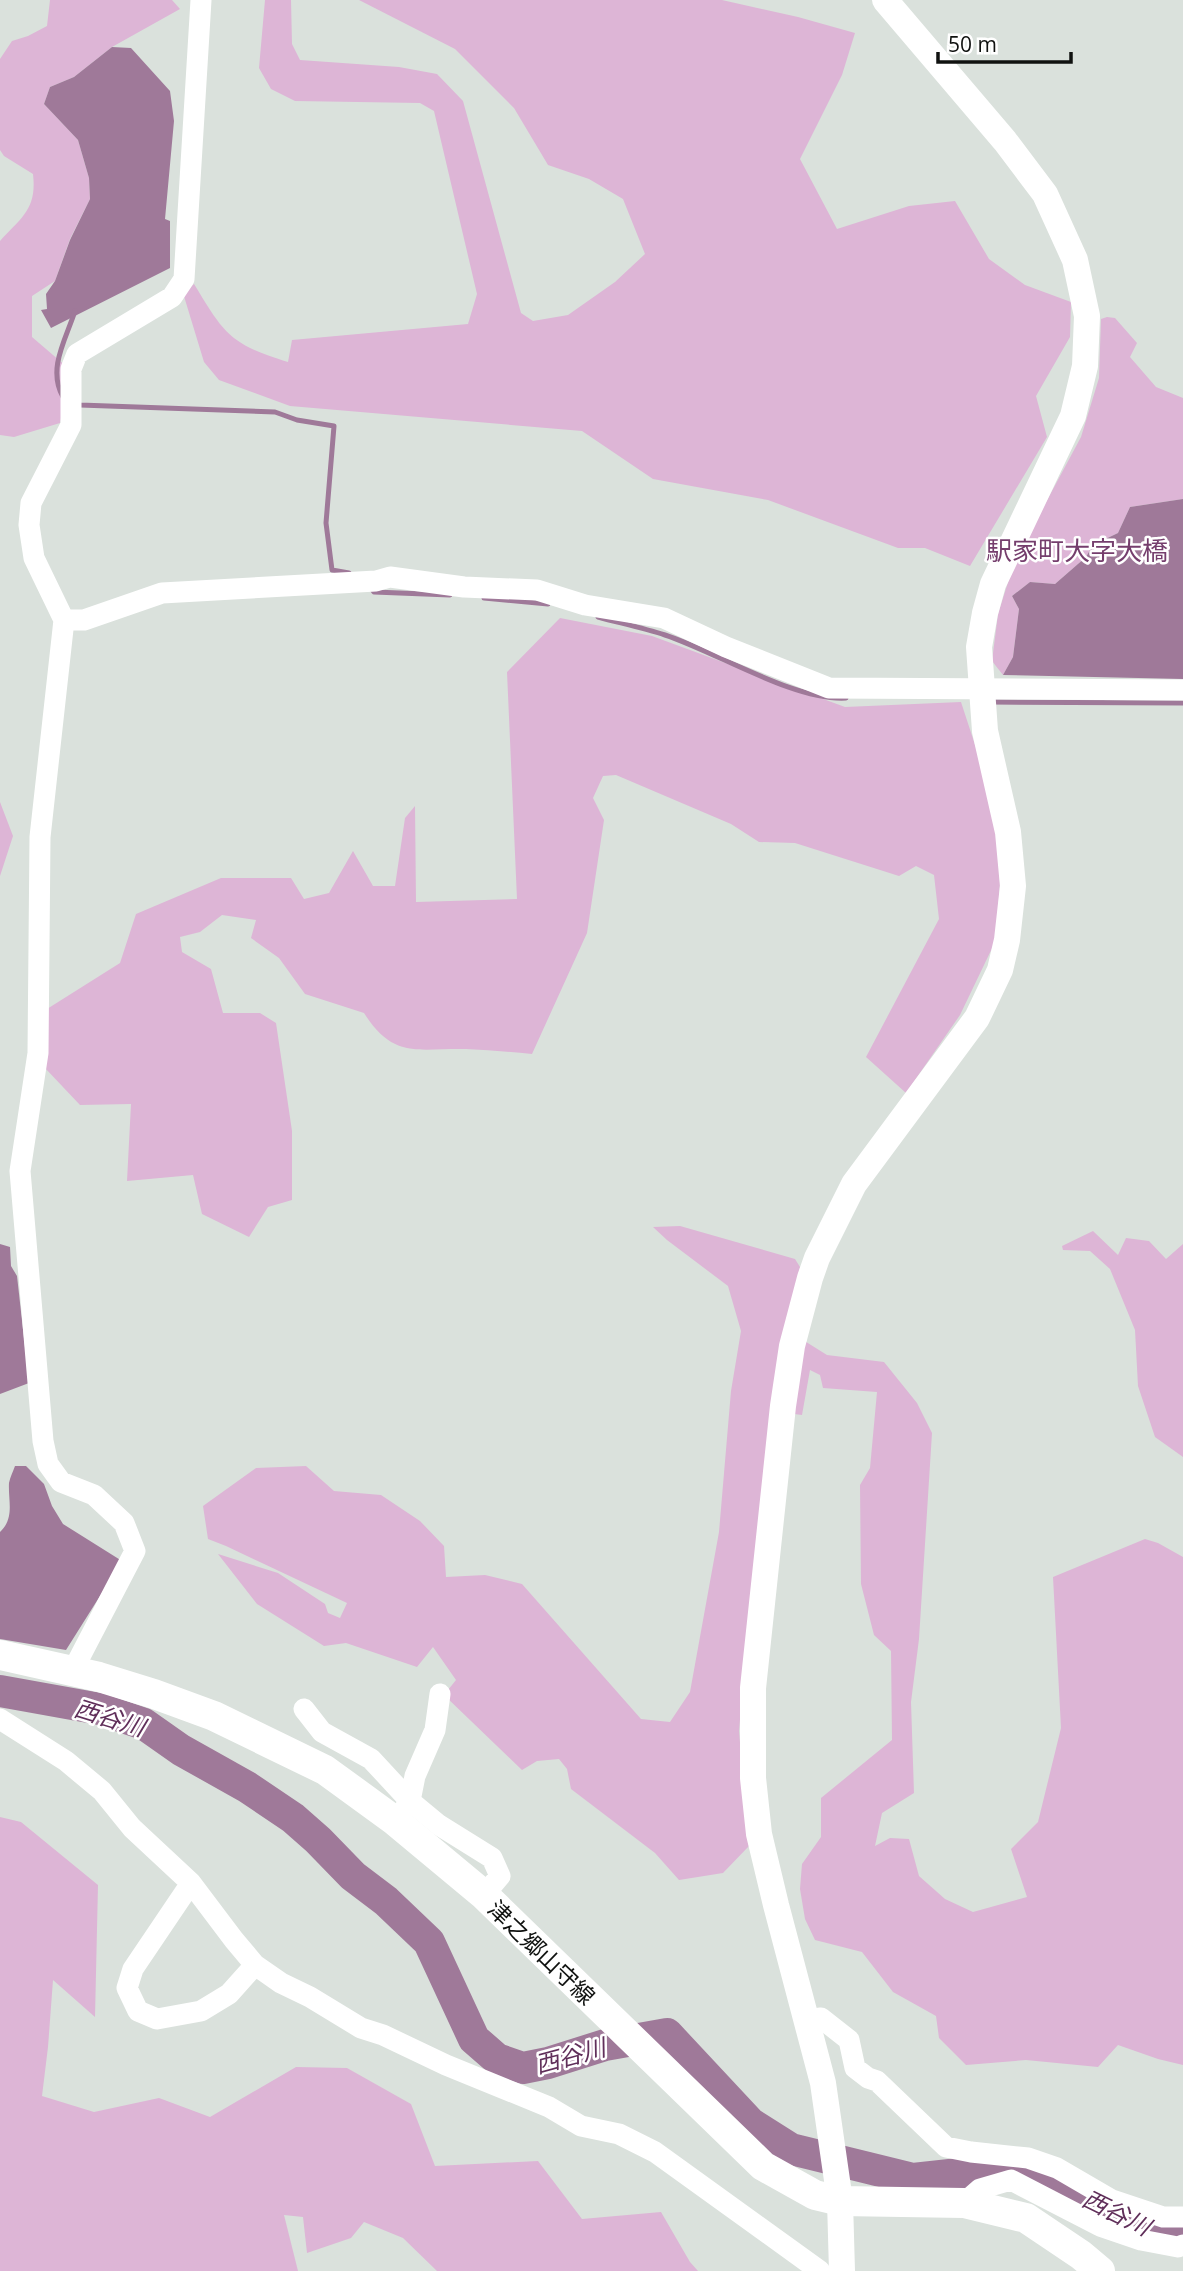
<svg xmlns="http://www.w3.org/2000/svg" width="1183" height="2271" viewBox="0 0 1183 2271" font-family="'Open Sans','Noto Sans JP',sans-serif">
  <style>
    .green { fill: #ddb5d6 }
    .water { fill: #9f7999 }
    .lines { fill: none; stroke-linecap: round; stroke-linejoin: round }
    .stream { stroke: #9f7999; stroke-width: 5 }
    .river { stroke: #9f7999; stroke-width: 32 }
    .minor { stroke: #fff; stroke-width: 21 }
    .tertiary { stroke: #fff; stroke-width: 26 }
    .secondary { stroke: #fff; stroke-width: 30 }
    .labels { text-anchor: middle; dominant-baseline: central; stroke-width: 5; stroke-linejoin: round; paint-order: stroke }
    .street-label { font-size: 23px; fill: #101210; stroke: #fff }
    .water-label { font-size: 24px; font-style: italic; fill: #602f5a; stroke: #fff }
    .quarter-label { font-size: 26px; fill: #753e6d; stroke: #fff }
  </style>
  <rect width="100%" height="100%" fill="#dae1dc"/>
  <path class="green" d="M 50,0 L 172,0 L 180,9 L 112,47 L 74,77 L 50,87 L 44,104 L 78,140 L 89,178 L 90,199 L 70,239 L 55,281 L 32,296 L 32,337 L 67,367 L 68,381 L 60,423 L 14,437 L 0,435 L 0,241 C 22,217 37,209 33,174 L 4,156 L 0,150 L 0,59 L 12,41 L 28,36 L 47,26 Z
    M 265,0 L 291,0 L 292,44 L 300,60 L 399,67 L 437,74 L 463,101 L 521,313 L 533,321 L 568,315 L 615,282 L 645,254 L 623,199 L 589,179 L 548,165 L 514,108 L 455,49 L 359,0 L 722,0 L 798,17 L 855,33 L 842,75 L 800,159 L 837,229 L 909,206 L 955,201 L 989,259 L 1025,285 L 1071,302 L 1070,337 L 1036,396 L 1047,437 L 970,566 L 925,548 L 898,548 L 768,500 L 653,479 L 582,431 L 290,406 L 219,380 L 204,362 L 183,293 L 194,284 C 225,335 230,344 288,362 L 292,340 L 468,324 L 477,294 L 434,111 L 420,103 L 295,101 L 271,89 L 259,68 Z
    M 1107,317 L 1115,318 L 1137,343 L 1130,357 L 1156,387 L 1183,398 L 1183,499 L 1130,507 L 1118,533 L 1093,545 L 1086,557 L 1055,584 L 1030,582 L 1012,596 L 1019,609 L 1013,657 L 1003,675 L 992,661 L 998,614 L 1015,560 L 1081,437 L 1099,378 L 1101,319 Z
    M 560,618 L 652,636 L 845,707 L 961,702 L 978,754 L 997,832 L 1000,883 L 996,940 L 960,1015 L 906,1093 L 866,1057 L 939,919 L 934,875 L 916,866 L 899,876 L 795,843 L 759,842 L 731,824 L 616,775 L 603,776 L 593,798 L 604,820 L 587,933 L 532,1054 C 510,1052 488,1050 466,1049 C 418,1048 394,1060 364,1013 L 305,994 L 279,958 L 251,938 L 256,920 L 222,915 L 200,932 L 180,937 L 182,952 L 211,969 L 223,1013 L 260,1013 L 276,1023 L 292,1131 L 292,1200 L 268,1207 L 249,1237 L 202,1214 L 193,1175 L 127,1181 L 131,1104 L 80,1105 L 45,1068 L 47,1009 L 120,963 L 136,914 L 221,878 L 291,878 L 304,899 L 329,893 L 353,851 L 373,886 L 395,886 L 405,818 L 415,806 L 416,902 L 517,899 L 507,672 Z
    M 0,802 L 13,836 L 0,876 Z
    M 680,1226 L 795,1259 L 800,1267 L 743,1685 L 739,1731 L 749,1846 L 723,1873 L 679,1880 L 655,1853 L 571,1789 L 567,1769 L 559,1759 L 537,1761 L 522,1770 L 444,1695 L 456,1680 L 433,1647 L 417,1667 L 346,1643 L 324,1646 L 257,1604 L 218,1554 L 278,1573 L 325,1604 L 328,1613 L 340,1618 L 347,1603 L 226,1546 L 208,1539 L 203,1506 L 256,1468 L 306,1466 L 334,1491 L 381,1495 L 420,1521 L 444,1546 L 446,1577 L 485,1575 L 522,1584 L 641,1719 L 670,1722 L 690,1692 L 719,1532 L 731,1391 L 741,1331 L 728,1286 L 667,1240 L 653,1227 Z
    M 1093,1231 L 1118,1255 L 1126,1238 L 1149,1241 L 1166,1259 L 1183,1244 L 1183,1457 L 1155,1437 L 1138,1386 L 1135,1330 L 1110,1269 L 1090,1251 L 1063,1250 L 1062,1246 Z
    M 803,1340 L 827,1355 L 884,1362 L 917,1403 L 932,1433 L 919,1639 L 911,1702 L 914,1793 L 882,1813 L 875,1846 L 890,1838 L 909,1839 L 919,1876 L 945,1899 L 973,1912 L 1027,1897 L 1011,1849 L 1038,1822 L 1061,1728 L 1053,1577 L 1145,1539 L 1158,1543 L 1183,1557 L 1183,2065 L 1158,2059 L 1118,2045 L 1098,2067 L 1026,2060 L 966,2065 L 939,2038 L 936,2016 L 893,1992 L 862,1952 L 815,1940 L 805,1919 L 800,1889 L 802,1864 L 821,1837 L 821,1798 L 892,1740 L 891,1651 L 874,1635 L 861,1584 L 860,1485 L 870,1468 L 877,1392 L 823,1388 L 820,1375 L 810,1370 L 802,1415 L 794,1414 Z
    M 0,1817 L 21,1822 L 98,1885 L 95,2017 L 53,1980 L 48,2047 L 42,2096 L 94,2112 L 159,2098 L 210,2117 L 296,2067 L 347,2068 L 411,2104 L 435,2166 L 538,2161 L 582,2219 L 661,2212 L 690,2262 L 698,2271 L 437,2271 L 403,2238 L 364,2222 L 351,2238 L 307,2253 L 303,2217 L 284,2215 L 298,2271 L 0,2271 Z"/>
  <path class="water" d="M 112,47 L 131,48 L 170,91 L 174,121 L 165,219 L 170,221 L 170,268 L 51,328 L 41,310 L 47,309 L 46,294 L 55,281 L 70,240 L 90,199 L 89,178 L 78,140 L 44,104 L 50,87 L 74,77 Z
    M 1183,499 L 1183,679 L 1003,675 L 1013,657 L 1019,609 L 1012,596 L 1030,582 L 1055,584 L 1086,557 L 1093,545 L 1118,533 L 1130,507 Z
    M 0,1244 L 10,1247 L 11,1266 L 17,1276 L 29,1383 L 0,1394 Z
    M 15,1466 L 26,1466 L 44,1484 L 52,1506 L 63,1524 L 122,1561 L 66,1650 L 0,1639 L 0,1532 C 15,1518 8,1501 9,1483 C 10,1477 13,1472 15,1466 Z"/>
  <g class="lines">
    <path class="stream" d="M 63,397 C 47,369 66,339 75,311
      M 75,403 L 80,405 L 275,412 L 297,420 L 334,426 L 326,523 L 332,570 L 349,573
      M 371,588 L 374,592 L 450,595
      M 484,598 L 548,604
      M 598,617 C 620,623 643,628 665,635 C 717,652 794,701 846,698
      M 989,702 L 1183,703"/>
    <path class="river" d="M 0,1691 L 100,1709 L 144,1724 L 181,1750 L 247,1787 L 293,1818 L 318,1840 L 353,1876 L 386,1901 L 429,1942 L 474,2039 L 497,2059 L 523,2068 L 548,2063 L 605,2045 L 667,2034 L 750,2123 L 791,2149 L 913,2179 L 1014,2168 L 1047,2177 L 1137,2227 L 1166,2234 L 1183,2232"/>
    <path class="minor" d="M 64,620 L 84,620 L 162,593 L 376,581 L 390,577 L 464,587 L 537,590 L 585,605 L 664,618 L 726,647 L 829,688 L 1183,690
      M 73,1670 L 135,1551 L 124,1523 L 94,1495 L 61,1482 L 48,1464 L 43,1441 L 20,1171 L 38,1053 L 40,837 L 64,620 L 34,558 L 29,525 L 31,503 L 71,425 L 71,369 L 77,354 L 172,297 L 184,279 L 201,0
      M 304,1709 L 322,1732 L 371,1759 L 410,1801 L 439,1825 L 492,1858 L 500,1876 L 484,1895
      M 0,1719 L 66,1761 L 102,1791 L 132,1828 L 191,1883 L 234,1940 L 255,1965 L 281,1983 L 310,1997 L 361,2028 L 383,2035 L 446,2065 L 549,2107 L 581,2126 L 619,2134 L 655,2152 L 820,2271
      M 405,1808 L 410,1801 L 415,1776 L 435,1730 L 440,1694
      M 191,1883 L 133,1969 L 127,1988 L 138,2011 L 157,2019 L 201,2011 L 229,1994 L 255,1965
      M 806,2020 L 821,2018 L 849,2040 L 855,2068 L 868,2078 L 877,2081 L 946,2147 L 971,2152 L 1028,2158 L 1057,2168 L 1112,2200 L 1163,2217 L 1183,2217
      M 964,2203 L 980,2189 L 1011,2180 L 1100,2226 L 1141,2240 L 1178,2247 L 1183,2245"/>
    <path class="tertiary" d="M 842,2271 L 840,2201 L 823,2083 L 776,1905 L 759,1834 L 753,1778 L 753,1688 L 783,1406 L 792,1346 L 810,1278 L 817,1258 L 854,1184 L 977,1018 L 1000,970 L 1007,940 L 1013,886 L 1008,832 L 985,731 L 979,647 L 985,613 L 993,584 L 1073,416 L 1085,366 L 1087,316 L 1075,260 L 1045,194 L 1005,141 L 885,0"/>
    <path class="secondary" d="M 0,1655 L 99,1677 L 154,1694 L 214,1716 L 325,1770 L 395,1821 L 484,1895 L 763,2166 L 815,2195 L 840,2201 L 964,2203 L 1026,2218 L 1081,2255 L 1100,2271"/>
  </g>
  <g class="labels">
    <g class="street-label">
      <text transform="translate(542 1952) rotate(44)">津之郷山守線</text>
    </g>
    <g class="water-label">
      <text transform="translate(110 1717) rotate(17)">西谷川</text>
      <text transform="translate(570 2055) rotate(-15)">西谷川</text>
      <text transform="translate(1117 2212) rotate(26)">西谷川</text>
    </g>
    <g class="quarter-label">
      <text x="1077" y="550">駅家町大字大橋</text>
    </g>
  </g>
  <path d="M938 52v10h133v-10" fill="none" stroke="#101210" stroke-width="3.5"/>
  <text x="948" y="52" font-size="21" fill="#101210" stroke="#ffffff" stroke-width="5" paint-order="stroke">50 m</text>
</svg>
